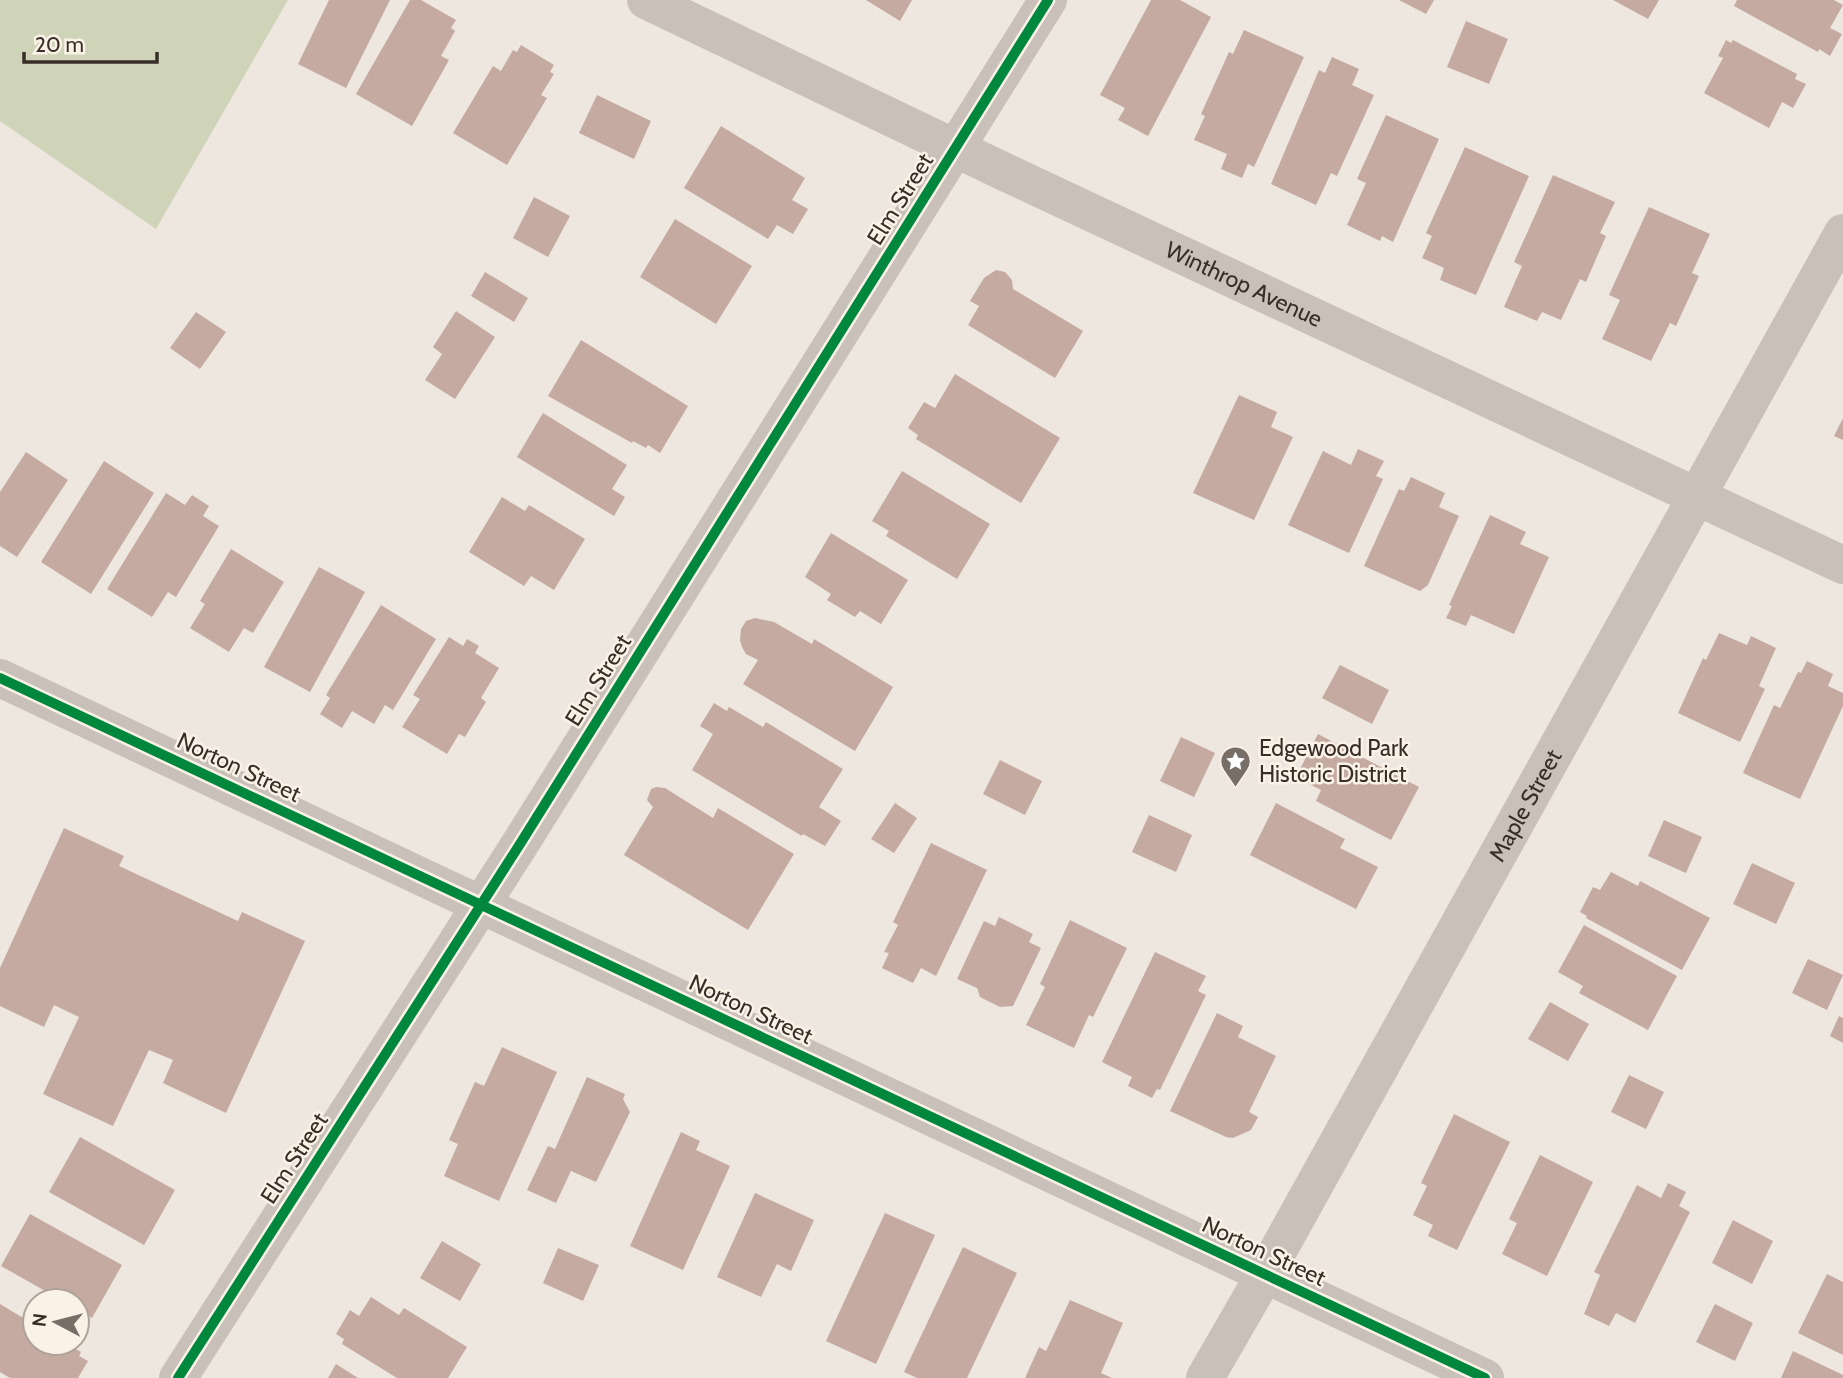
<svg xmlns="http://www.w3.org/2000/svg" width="1843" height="1378" viewBox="0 0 1843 1378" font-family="Cabin,sans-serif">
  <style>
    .green { fill: #cfd4b8 }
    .building { fill: #c4aaa0 }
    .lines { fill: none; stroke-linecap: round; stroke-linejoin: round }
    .minor { stroke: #c8c0b9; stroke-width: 38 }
    .cycleway-casing { stroke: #fbf2e7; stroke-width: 15 }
    .cycleway { stroke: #00873e; stroke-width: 10 }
    .labels { text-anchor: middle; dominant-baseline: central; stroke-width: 5; stroke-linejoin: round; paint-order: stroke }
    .street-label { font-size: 23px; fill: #392d27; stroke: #fbf2e7 }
    .poi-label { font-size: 23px; fill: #392d27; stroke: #fbf2e7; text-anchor: start }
  </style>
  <rect width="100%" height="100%" fill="#eee7e0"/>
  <path class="green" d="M 0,0 L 288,0 L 156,229 L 0,121 Z"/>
  <path class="building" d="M 329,0 L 390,0 L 346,88 L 298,64 Z
    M 410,0 L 421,0 L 456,20 L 451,28 L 455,31 L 441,56 L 449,60 L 412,126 L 356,94 Z
    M 866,0 L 912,0 L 900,21 Z
    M 1151,0 L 1180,0 L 1211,17 L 1148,136 L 1118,120 L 1125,108 L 1100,95 Z
    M 1399,0 L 1434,0 L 1426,14 Z
    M 1613,0 L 1659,0 L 1648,19 Z
    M 1737,0 L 1834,0 L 1843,5 L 1830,28 L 1842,34 L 1830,56 L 1819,49 L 1818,52 L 1734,6 Z
    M 1466,21 L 1508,39 L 1489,84 L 1447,67 Z
    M 1244,30 L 1304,57 L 1254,167 L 1248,164 L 1242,178 L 1221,169 L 1227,154 L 1194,140 L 1205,116 L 1201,114 L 1229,52 L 1233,54 Z
    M 1726,40 L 1731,43 L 1733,40 L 1797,74 L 1795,79 L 1806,84 L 1793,108 L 1782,102 L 1769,128 L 1704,93 L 1723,58 L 1718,56 Z
    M 521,45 L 554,65 L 550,72 L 554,74 L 541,95 L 547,98 L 507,165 L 453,133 L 493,66 L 501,71 L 513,50 L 517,52 Z
    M 1332,57 L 1359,69 L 1352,85 L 1374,95 L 1337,176 L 1331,173 L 1316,205 L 1271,184 L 1319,70 L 1325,73 Z
    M 597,95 L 651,121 L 634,159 L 579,133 Z
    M 1386,115 L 1439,139 L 1393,242 L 1382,236 L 1380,241 L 1347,225 L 1366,183 L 1357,179 Z
    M 721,126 L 805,178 L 792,200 L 808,209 L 793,234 L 777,225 L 768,239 L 684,188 Z
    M 1465,147 L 1529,176 L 1476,295 L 1440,280 L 1444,268 L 1422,258 L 1432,236 L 1426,233 Z
    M 1553,175 L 1615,202 L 1600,233 L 1606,236 L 1586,282 L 1580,279 L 1561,320 L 1542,312 L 1537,321 L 1504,307 L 1522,266 L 1514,262 Z
    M 534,197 L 570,216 L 548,257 L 513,238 Z
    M 1649,207 L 1710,234 L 1692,273 L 1699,276 L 1676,326 L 1670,323 L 1651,361 L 1602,339 L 1620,300 L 1609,295 Z
    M 675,219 L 752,266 L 716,324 L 640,277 Z
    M 996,270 L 1005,272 L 1012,280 L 1013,289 L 1083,331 L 1055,378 L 968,325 L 979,306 L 970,301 L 984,278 Z
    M 485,272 L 528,298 L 514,322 L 471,296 Z
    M 456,311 L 495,337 L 455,399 L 425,380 L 442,354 L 433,347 Z
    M 196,312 L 226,332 L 200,369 L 170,348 Z
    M 581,340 L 688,406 L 660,453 L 648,445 L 646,448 L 633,441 L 632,443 L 548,396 Z
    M 955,374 L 1060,438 L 1021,503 L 916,439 L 918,435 L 908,428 L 924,402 L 935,408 Z
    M 1239,395 L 1277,412 L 1271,427 L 1293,437 L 1254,520 L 1193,493 Z
    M 543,413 L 627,465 L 612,489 L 625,497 L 614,516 L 517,457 Z
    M 1843,418 L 1843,440 L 1834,436 Z
    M 1358,449 L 1384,461 L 1376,476 L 1383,479 L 1349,553 L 1288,525 L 1323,451 L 1351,465 Z
    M 26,452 L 68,480 L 17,557 L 0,546 L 0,492 Z
    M 104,461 L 154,493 L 91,594 L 41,562 Z
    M 902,471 L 990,524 L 957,579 L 886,536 L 889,531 L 872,521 Z
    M 1411,477 L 1445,493 L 1439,507 L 1459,516 L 1428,585 L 1420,591 L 1364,566 L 1399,489 L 1404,491 Z
    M 166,493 L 185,505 L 192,495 L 209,506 L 203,516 L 219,526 L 176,597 L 168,592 L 152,617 L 107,589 Z
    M 502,497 L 525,511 L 529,505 L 585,539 L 554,590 L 531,576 L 524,586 L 469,552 Z
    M 1490,515 L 1526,532 L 1520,544 L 1549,557 L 1514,634 L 1471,615 L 1466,626 L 1446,618 L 1452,606 L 1449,605 Z
    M 831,533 L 908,580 L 881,624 L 860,611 L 855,617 L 827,600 L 831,594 L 805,577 Z
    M 231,549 L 284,582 L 253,633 L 244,628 L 229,652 L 190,628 L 205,604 L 200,601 Z
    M 319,567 L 365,592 L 310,692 L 264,667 Z
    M 381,605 L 436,639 L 393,710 L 385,705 L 374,724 L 352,711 L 342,728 L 320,714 L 330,698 L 326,695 Z
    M 755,618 L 774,622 L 812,644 L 814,639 L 893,687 L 855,751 L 743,684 L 758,660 L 746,654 L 742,647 L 740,640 L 741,629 L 746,621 Z
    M 1719,633 L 1747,645 L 1751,636 L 1776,648 L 1759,686 L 1765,689 L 1740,742 L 1678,713 L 1703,658 L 1706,660 Z
    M 449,637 L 463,646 L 467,639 L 479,646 L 475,653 L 499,668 L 481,698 L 486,702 L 465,737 L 459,734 L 447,754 L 402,727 L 420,699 L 413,695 Z
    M 1807,661 L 1833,674 L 1828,686 L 1843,693 L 1843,706 L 1800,799 L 1743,773 L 1774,705 L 1780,708 L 1798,672 L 1801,673 Z
    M 1340,665 L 1389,690 L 1372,724 L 1322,698 Z
    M 714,703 L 727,711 L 729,707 L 763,727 L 766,722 L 843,769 L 819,807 L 841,821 L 825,846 L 803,834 L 802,836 L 692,770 L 713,734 L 700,726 Z
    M 1318,734 L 1419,787 L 1391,840 L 1316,801 L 1321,790 L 1296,777 Z
    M 1181,737 L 1215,753 L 1194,797 L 1160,781 Z
    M 1000,760 L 1042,781 L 1025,815 L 983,794 Z
    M 656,787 L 665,788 L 713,818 L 718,808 L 794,854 L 748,930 L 624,855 L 653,807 L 647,800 L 651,789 Z
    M 895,803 L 917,818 L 894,853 L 871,839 Z
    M 1276,803 L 1345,839 L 1340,848 L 1378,867 L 1356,909 L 1250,855 Z
    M 1149,815 L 1192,835 L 1176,872 L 1132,852 Z
    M 1664,820 L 1702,837 L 1686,873 L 1648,856 Z
    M 64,828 L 124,856 L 119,866 L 238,921 L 242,912 L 305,941 L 226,1113 L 163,1083 L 173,1060 L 149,1050 L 113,1126 L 43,1094 L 79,1017 L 54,1005 L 44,1027 L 0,1006 L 0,968 Z
    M 931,843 L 987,870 L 936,976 L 921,968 L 913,983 L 882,968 L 889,953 L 884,952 L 898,925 L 893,922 Z
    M 1752,863 L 1795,883 L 1776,924 L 1733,904 Z
    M 1611,872 L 1638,886 L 1640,881 L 1710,918 L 1682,970 L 1586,918 L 1587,916 L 1580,912 L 1593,887 L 1600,890 Z
    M 999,917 L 1033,934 L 1029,942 L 1041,948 L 1013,1006 L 1000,1007 L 980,997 L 977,988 L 957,979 L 984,921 L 995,926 Z
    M 1070,920 L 1127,948 L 1096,1011 L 1093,1017 L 1089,1015 L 1074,1048 L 1026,1025 L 1045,987 L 1040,984 Z
    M 1584,925 L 1677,976 L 1648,1030 L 1579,993 L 1583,986 L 1558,972 Z
    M 1155,952 L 1206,976 L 1198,991 L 1206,995 L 1160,1090 L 1157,1089 L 1152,1098 L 1128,1086 L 1132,1077 L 1102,1062 Z
    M 1808,959 L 1843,975 L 1827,1010 L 1792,993 Z
    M 1550,1002 L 1589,1024 L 1568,1061 L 1528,1039 Z
    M 1217,1013 L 1243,1026 L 1238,1037 L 1276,1056 L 1249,1112 L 1258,1117 L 1251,1130 L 1233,1138 L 1226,1137 L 1170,1111 Z
    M 1839,1016 L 1843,1018 L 1843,1043 L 1830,1036 Z
    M 502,1047 L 557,1072 L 499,1201 L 444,1176 L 458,1144 L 449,1140 L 475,1082 L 484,1086 Z
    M 1629,1075 L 1664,1092 L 1646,1129 L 1611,1112 Z
    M 587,1077 L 625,1094 L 623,1099 L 630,1112 L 596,1182 L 571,1171 L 556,1203 L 527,1190 L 548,1146 L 555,1149 Z
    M 1454,1114 L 1510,1142 L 1457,1250 L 1428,1236 L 1433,1225 L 1413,1215 L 1427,1186 L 1421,1183 Z
    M 681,1132 L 700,1141 L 696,1150 L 730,1166 L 683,1270 L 630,1246 Z
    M 80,1137 L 175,1190 L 144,1245 L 49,1192 Z
    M 1540,1155 L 1593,1182 L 1547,1276 L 1502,1254 L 1517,1223 L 1509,1219 Z
    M 1668,1183 L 1686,1192 L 1679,1206 L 1690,1212 L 1635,1323 L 1616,1313 L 1609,1326 L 1584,1314 L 1600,1275 L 1594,1272 L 1637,1185 L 1661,1198 Z
    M 755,1193 L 814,1220 L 791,1271 L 777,1264 L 761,1297 L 717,1277 Z
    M 885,1213 L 935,1235 L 876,1364 L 826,1341 Z
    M 30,1214 L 122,1265 L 92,1318 L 77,1309 L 77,1301 L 63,1301 L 1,1266 Z
    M 1733,1220 L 1773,1241 L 1752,1284 L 1712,1263 Z
    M 442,1241 L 481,1264 L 460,1301 L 420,1278 Z
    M 963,1247 L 1017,1273 L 967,1378 L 917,1378 L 904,1372 Z
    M 558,1248 L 599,1265 L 583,1301 L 543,1283 Z
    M 1827,1274 L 1843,1282 L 1843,1355 L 1798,1333 Z
    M 371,1297 L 399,1315 L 404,1308 L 467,1347 L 448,1378 L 397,1378 L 342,1344 L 344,1339 L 336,1334 L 350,1310 L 359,1316 Z
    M 1070,1300 L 1123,1323 L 1101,1373 L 1112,1378 L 1025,1378 L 1039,1347 L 1046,1351 Z
    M 0,1304 L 35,1325 L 35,1343 L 66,1343 L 81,1352 L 79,1356 L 88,1361 L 78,1378 L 10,1378 L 0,1372 Z
    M 1715,1304 L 1753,1323 L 1735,1361 L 1696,1342 Z
    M 1793,1351 L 1843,1375 L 1843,1378 L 1781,1378 Z
    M 336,1364 L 358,1378 L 328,1378 Z"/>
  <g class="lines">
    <g class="minor">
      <path id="s1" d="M 646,0 L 1009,174 L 1843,565"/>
      <path d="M 0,678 L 1485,1378"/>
      <path d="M 178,1378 L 520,844 L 1048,0"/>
      <path id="s2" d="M 1205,1378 L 1265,1274 L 1843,233"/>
    </g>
    <defs>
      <path id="cycleway" d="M 0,678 L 1485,1378
        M 178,1378 L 520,844 L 1048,0"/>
    </defs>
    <use href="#cycleway" class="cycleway-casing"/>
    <use href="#cycleway" class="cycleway"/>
  </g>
  <defs>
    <symbol id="sight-pin" viewBox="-11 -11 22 30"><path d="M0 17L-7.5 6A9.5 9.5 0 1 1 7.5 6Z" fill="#786e68" stroke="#fbf2e7"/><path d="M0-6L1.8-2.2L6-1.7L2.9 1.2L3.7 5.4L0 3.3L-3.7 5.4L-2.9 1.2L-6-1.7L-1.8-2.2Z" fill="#fff"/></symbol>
  </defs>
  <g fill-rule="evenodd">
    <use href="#sight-pin" x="1218" y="744" width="35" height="47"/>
  </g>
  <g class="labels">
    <g class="street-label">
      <text transform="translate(900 199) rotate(-58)">Elm Street</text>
      <text stroke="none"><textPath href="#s1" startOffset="662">Winthrop Avenue</textPath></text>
      <text transform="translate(598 680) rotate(-58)">Elm Street</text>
      <text transform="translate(239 767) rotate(25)">Norton Street</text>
      <text stroke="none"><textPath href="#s2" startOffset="656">Maple Street</textPath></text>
      <text transform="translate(751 1009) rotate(25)">Norton Street</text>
      <text transform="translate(294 1158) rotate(-57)">Elm Street</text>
      <text transform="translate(1264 1251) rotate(25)">Norton Street</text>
    </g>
    <g class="poi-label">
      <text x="1259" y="748">Edgewood Park<tspan x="1259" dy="26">Historic District</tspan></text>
    </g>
  </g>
  <g transform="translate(56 1322) rotate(277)"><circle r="33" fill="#fbf2e7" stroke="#ada39a" stroke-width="2"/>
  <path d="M0-5L12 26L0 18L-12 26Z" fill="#786e68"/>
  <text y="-10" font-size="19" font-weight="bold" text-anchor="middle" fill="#392d27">N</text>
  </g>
  <path d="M24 52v10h133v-10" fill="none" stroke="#392d27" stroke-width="3.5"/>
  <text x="35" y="52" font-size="21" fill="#392d27" stroke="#fbf2e7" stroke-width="5" paint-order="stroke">20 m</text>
</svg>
